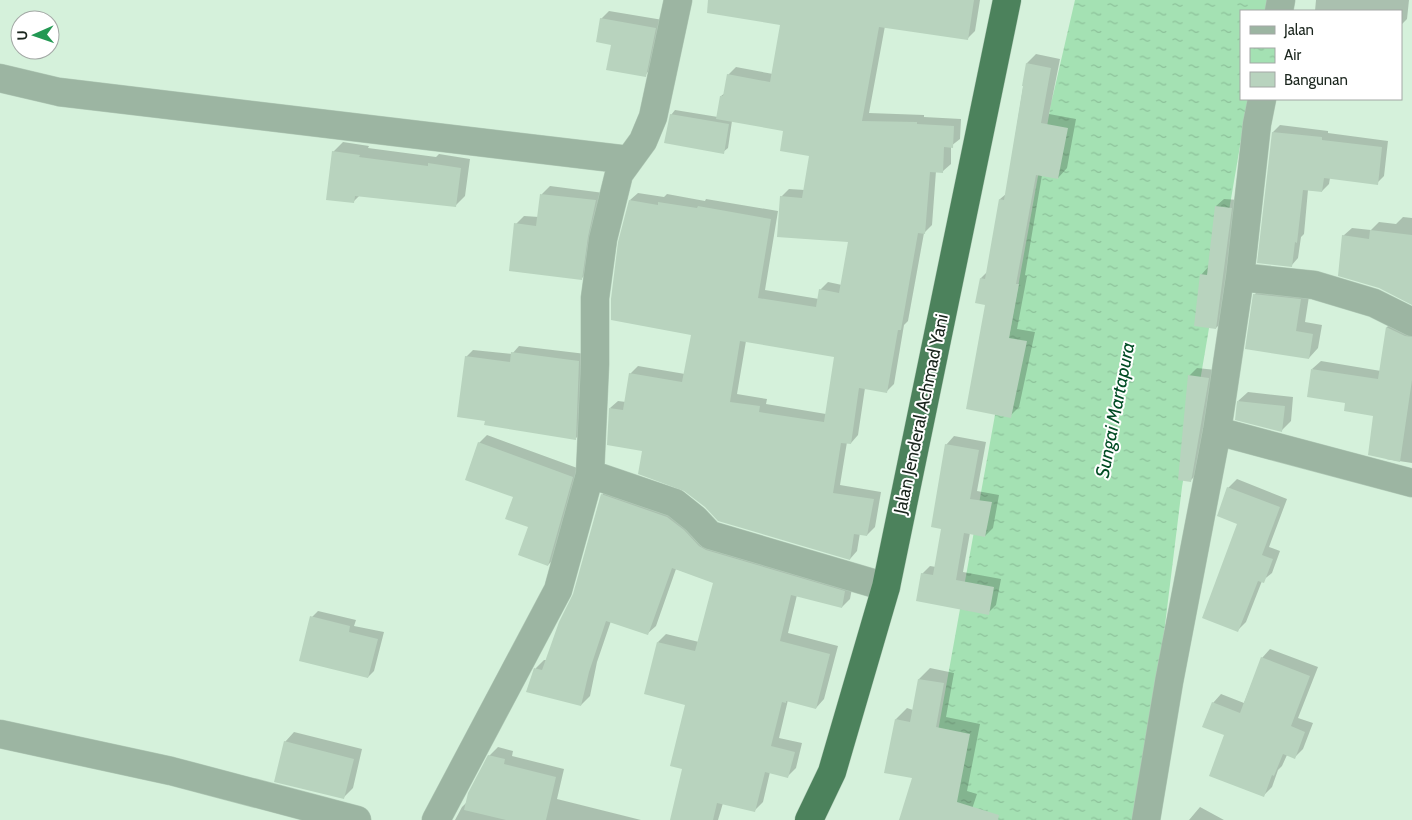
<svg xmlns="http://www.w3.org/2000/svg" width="1412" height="820" viewBox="0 0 1412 820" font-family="Cabin,sans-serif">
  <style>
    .water { fill: url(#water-ripples) }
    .shadow { fill: #0003; fill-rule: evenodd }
    .building { fill: #b8d3be; fill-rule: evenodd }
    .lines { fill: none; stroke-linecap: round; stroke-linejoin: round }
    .minor-casing { stroke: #b3ccb9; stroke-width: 29 }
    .trunk-casing { stroke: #b3ccb9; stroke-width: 29 }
    .minor { stroke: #9cb5a2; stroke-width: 28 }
    .trunk { stroke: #4c825c; stroke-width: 28 }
    .labels { text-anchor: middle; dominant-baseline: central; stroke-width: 4; stroke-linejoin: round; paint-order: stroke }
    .street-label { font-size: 18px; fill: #1a251d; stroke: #fff }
    .water-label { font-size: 19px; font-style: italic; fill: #014c24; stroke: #fff }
  </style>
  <defs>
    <pattern id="water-ripples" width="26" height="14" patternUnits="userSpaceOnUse" patternTransform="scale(1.25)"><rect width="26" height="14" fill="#a4e1b3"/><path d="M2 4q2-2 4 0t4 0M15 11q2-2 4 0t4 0" fill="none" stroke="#8dc19a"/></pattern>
  </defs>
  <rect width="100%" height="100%" fill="#d5f1db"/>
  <path class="water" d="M 1075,0 L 1268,0 L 1266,11 L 1241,11 L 1241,99 L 1248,99 L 1182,487 L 1141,820 L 922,820 L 1051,104 Z"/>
  <path class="shadow" d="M 739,0 L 980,0 L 975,31 L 967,39 L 885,26 L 869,113 L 924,115 L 924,117 L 961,119 L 960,139 L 951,146 L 951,164 L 943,171 L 936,171 L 932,225 L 924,233 L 908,321 L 904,325 L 894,384 L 886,392 L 865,388 L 858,435 L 851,443 L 847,442 L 840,485 L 881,492 L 875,527 L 867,535 L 860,533 L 857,551 L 850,559 L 644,450 L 610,408 L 618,401 L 626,402 L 630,374 L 638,366 L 685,374 L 693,334 L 630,200 L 638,193 L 664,197 L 667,194 L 705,201 L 706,199 L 778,211 L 765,290 L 819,299 L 820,290 L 828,282 L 842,285 L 849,241 L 781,197 L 789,189 L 805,190 L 811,155 L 784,130 L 732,121 L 728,148 L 723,152 L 671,115 L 675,110 L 718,117 L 721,96 L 725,93 L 728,75 L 736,67 L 773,74 L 781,24 ZM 746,341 L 835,356 L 826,414 L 766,404 L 767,399 L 737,394 Z
    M 1316,0 L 1409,0 L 1407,19 L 1401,25 L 1401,11 L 1315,11 Z
    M 609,11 L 663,20 L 653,67 L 645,75 L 612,44 L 601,19 Z
    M 1036,54 L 1060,59 L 1049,114 L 1076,119 L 1067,168 L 1058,178 L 1042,175 L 1025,275 L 1027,276 L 1017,329 L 1035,332 L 1019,407 L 1010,416 L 981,278 L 988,271 L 1000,199 L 1006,194 L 1027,63 Z
    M 1280,125 L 1328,131 L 1328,133 L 1388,141 L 1384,176 L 1377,183 L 1330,178 L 1329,184 L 1322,191 L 1308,190 L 1304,234 L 1301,237 L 1298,258 L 1291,266 L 1273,132 Z
    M 343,142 L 369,146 L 368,148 L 436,157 L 439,154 L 470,159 L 465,196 L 456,205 L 360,195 L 353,202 L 333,152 Z
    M 550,186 L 604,193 L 589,271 L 581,279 L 516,224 L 524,216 L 539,217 L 542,194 Z
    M 1224,199 L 1239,200 L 1224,320 L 1216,328 L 1201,275 L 1209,266 L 1216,206 Z
    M 1403,217 L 1412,218 L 1412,303 L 1343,236 L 1352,228 L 1371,230 L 1379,222 L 1396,224 Z
    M 1264,285 L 1310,290 L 1305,322 L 1322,325 L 1318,348 L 1309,358 L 1254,295 Z
    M 1396,319 L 1412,327 L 1412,463 L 1386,459 L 1375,414 L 1347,402 L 1312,369 L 1321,361 L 1381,371 L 1387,327 Z
    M 519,346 L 586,354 L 582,432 L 575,439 L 487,420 L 466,357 L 473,350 L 512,354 Z
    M 1197,368 L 1216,370 L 1199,472 L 1191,480 L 1189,376 Z
    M 1248,392 L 1293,397 L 1291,421 L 1281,431 L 1238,401 Z
    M 487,435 L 580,469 L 556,557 L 548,565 L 515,496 L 479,443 Z
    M 954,436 L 986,442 L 977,491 L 999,495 L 993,528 L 985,536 L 970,533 L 963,572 L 1001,579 L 996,605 L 988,613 L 922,574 L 930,566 L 936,567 L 943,528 L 946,445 Z
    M 1237,479 L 1287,499 L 1269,547 L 1280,551 L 1272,573 L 1262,581 L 1246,622 L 1238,630 L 1238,523 L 1228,488 Z
    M 610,486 L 853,583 L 850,599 L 842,607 L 797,595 L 788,633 L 838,646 L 824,699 L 816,708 L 788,700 L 779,738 L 802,743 L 796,768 L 788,776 L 770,772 L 763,802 L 754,811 L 723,803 L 718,820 L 671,820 L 683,768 L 687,704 L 658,642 L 666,634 L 699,642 L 715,582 L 676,569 L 656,626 L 647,634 L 611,621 L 597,662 L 590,696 L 581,705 L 528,691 L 536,668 L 544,660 L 547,660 L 574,595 L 602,495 Z
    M 318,611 L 356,620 L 354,626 L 384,632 L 374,671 L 368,677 L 312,617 Z
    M 1270,649 L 1318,667 L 1298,718 L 1313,723 L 1303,749 L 1295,757 L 1287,755 L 1282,766 L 1278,770 L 1272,787 L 1263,796 L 1226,735 L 1213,703 L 1221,694 L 1244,703 L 1262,658 Z
    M 930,668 L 954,673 L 946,717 L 980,724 L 967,791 L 977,794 L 970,815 L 965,820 L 901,820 L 914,777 L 886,772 L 896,719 L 907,708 L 913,710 L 919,679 Z
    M 294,732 L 362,749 L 353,788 L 343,798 L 285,742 Z
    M 498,747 L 513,751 L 512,756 L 564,769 L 557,799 L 641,820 L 455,820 L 462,807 L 467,802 L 489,756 Z
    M 1200,807 L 1224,820 L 1189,820 Z"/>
  <path class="building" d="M 708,0 L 974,0 L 968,40 L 879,27 L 862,121 L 917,122 L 917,124 L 954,126 L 953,148 L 944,147 L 943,173 L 930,172 L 925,234 L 918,233 L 901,330 L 898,330 L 887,393 L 859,388 L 851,444 L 841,443 L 833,493 L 874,499 L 867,536 L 854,534 L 850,560 L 718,521 L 705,507 L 684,491 L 638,474 L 642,451 L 607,445 L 609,408 L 623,410 L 629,373 L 682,382 L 691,335 L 611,320 L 611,299 L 618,242 L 629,200 L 658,205 L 658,202 L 697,208 L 698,206 L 771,219 L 758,298 L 816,307 L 819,289 L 839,293 L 848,242 L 777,237 L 780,196 L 802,198 L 809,156 L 780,151 L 783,131 L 716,119 L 720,96 L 723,96 L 727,74 L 770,82 L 780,25 L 707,13 ZM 740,341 L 834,357 L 824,422 L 759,412 L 760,406 L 730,402 Z
    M 600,18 L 656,28 L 646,77 L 606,70 L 611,45 L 596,42 Z
    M 1026,63 L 1051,68 L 1041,123 L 1068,128 L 1058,179 L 1036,175 L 1016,284 L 1019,284 L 1009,338 L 1027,341 L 1011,418 L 966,409 L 985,305 L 975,303 L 980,278 L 985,279 L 999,199 L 1004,200 L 1023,86 L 1022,86 Z
    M 670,114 L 729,124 L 724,154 L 664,143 Z
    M 1272,132 L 1322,137 L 1322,140 L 1382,147 L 1378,185 L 1324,178 L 1322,192 L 1303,190 L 1297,243 L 1295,242 L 1292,267 L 1257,263 Z
    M 332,151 L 360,155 L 359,157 L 428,166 L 428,163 L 461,168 L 456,207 L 355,196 L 354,203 L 326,200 Z
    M 540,194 L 596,200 L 588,237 L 582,280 L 509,271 L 514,223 L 536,226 Z
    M 1215,206 L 1232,208 L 1216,329 L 1194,326 L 1200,274 L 1207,275 Z
    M 1370,230 L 1412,235 L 1412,305 L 1379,288 L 1338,276 L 1342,235 L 1369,239 Z
    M 1253,294 L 1301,299 L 1296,331 L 1313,334 L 1309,359 L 1245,349 Z
    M 1386,327 L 1405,336 L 1412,337 L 1412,380 L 1400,462 L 1368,455 L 1373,416 L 1344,411 L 1345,403 L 1307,397 L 1311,369 L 1378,379 Z
    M 511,352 L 579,361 L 576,440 L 484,425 L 485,421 L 457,417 L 465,356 L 510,362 Z
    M 1188,375 L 1209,378 L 1191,482 L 1178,480 Z
    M 1237,401 L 1285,406 L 1282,432 L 1235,420 Z
    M 478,442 L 573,477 L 548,566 L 518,555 L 528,527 L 505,519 L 513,497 L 465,480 Z
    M 945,444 L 979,450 L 970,499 L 992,502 L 985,537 L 964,533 L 956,580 L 994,587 L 989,615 L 916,601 L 921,573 L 933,575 L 941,529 L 931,527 Z
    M 1227,487 L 1280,507 L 1262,555 L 1273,559 L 1264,583 L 1258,581 L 1238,632 L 1202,618 L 1237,524 L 1217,516 Z
    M 601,494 L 667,517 L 684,530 L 699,546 L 706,550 L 845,591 L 842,608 L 791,595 L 780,641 L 830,654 L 816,709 L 786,701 L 786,703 L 782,702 L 771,746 L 795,752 L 788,778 L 765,772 L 755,812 L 717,803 L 713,820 L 670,820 L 682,769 L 670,766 L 685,705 L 644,694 L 657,642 L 695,651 L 713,583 L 672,568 L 648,635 L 606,621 L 589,672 L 581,706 L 526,692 L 534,668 L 542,670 L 559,622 L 573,594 Z
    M 310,616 L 350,626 L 349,632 L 378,639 L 368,678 L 299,661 Z
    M 1261,657 L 1310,676 L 1291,726 L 1305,732 L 1295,759 L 1283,754 L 1274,776 L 1272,775 L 1264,797 L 1209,776 L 1224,735 L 1202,727 L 1212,702 L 1240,713 Z
    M 918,679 L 944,683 L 936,727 L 970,734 L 957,802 L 999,815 L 998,820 L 899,820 L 912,778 L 884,773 L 895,719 L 910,722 Z
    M 284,741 L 354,759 L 344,799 L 274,782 Z
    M 488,755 L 505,759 L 504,764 L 556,777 L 546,820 L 506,820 L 464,810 L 468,793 Z"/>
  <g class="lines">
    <defs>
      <path id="minor" d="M 678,0 L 653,117 L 643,141 L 619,174 L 603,239 L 595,298 L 595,364 L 590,474 L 675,503 L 695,519 L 710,535 L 886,587
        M 1279,11 L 1281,0
        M 0,78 L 59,92 L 629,160
        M 1240,277 L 1314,285 L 1374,303 L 1412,322
        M 1217,431 L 1412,483
        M 0,734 L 171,771 L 357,820
        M 436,820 L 558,590 L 590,474
        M 1146,820 L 1169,682 L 1217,431 L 1240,277 L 1257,124 L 1262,99"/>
      <path id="trunk" d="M 809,820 L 832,772 L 886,587 L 1007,0"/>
    </defs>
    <use href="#minor" class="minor-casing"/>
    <use href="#trunk" class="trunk-casing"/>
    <use href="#minor" class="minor"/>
    <use href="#trunk" class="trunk"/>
  </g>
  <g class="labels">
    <g class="street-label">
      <text transform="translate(921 414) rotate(-78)">Jalan Jenderal Achmad Yani</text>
    </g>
    <g class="water-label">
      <text transform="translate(1115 410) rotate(-79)">Sungai Martapura</text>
    </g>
  </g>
  <rect x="1240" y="10" width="162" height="90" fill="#ffffff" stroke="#a3a8a5"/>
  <rect x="1250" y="26" width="25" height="8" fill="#9cb5a2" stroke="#a3a8a5"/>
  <text x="1284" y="35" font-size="15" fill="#1a251d">Jalan</text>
  <rect x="1250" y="48" width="25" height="15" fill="url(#water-ripples)" stroke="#a3a8a5"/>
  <text x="1284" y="60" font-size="15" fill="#1a251d">Air</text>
  <rect x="1250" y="72" width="25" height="15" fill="#b8d3be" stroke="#a3a8a5"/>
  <text x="1284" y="85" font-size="15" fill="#1a251d">Bangunan</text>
  <g transform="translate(35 35) rotate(268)"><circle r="24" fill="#ffffff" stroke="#a3a8a5"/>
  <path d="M0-4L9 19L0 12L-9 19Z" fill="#239853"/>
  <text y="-8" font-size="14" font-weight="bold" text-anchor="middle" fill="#1a251d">U</text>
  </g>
</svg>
